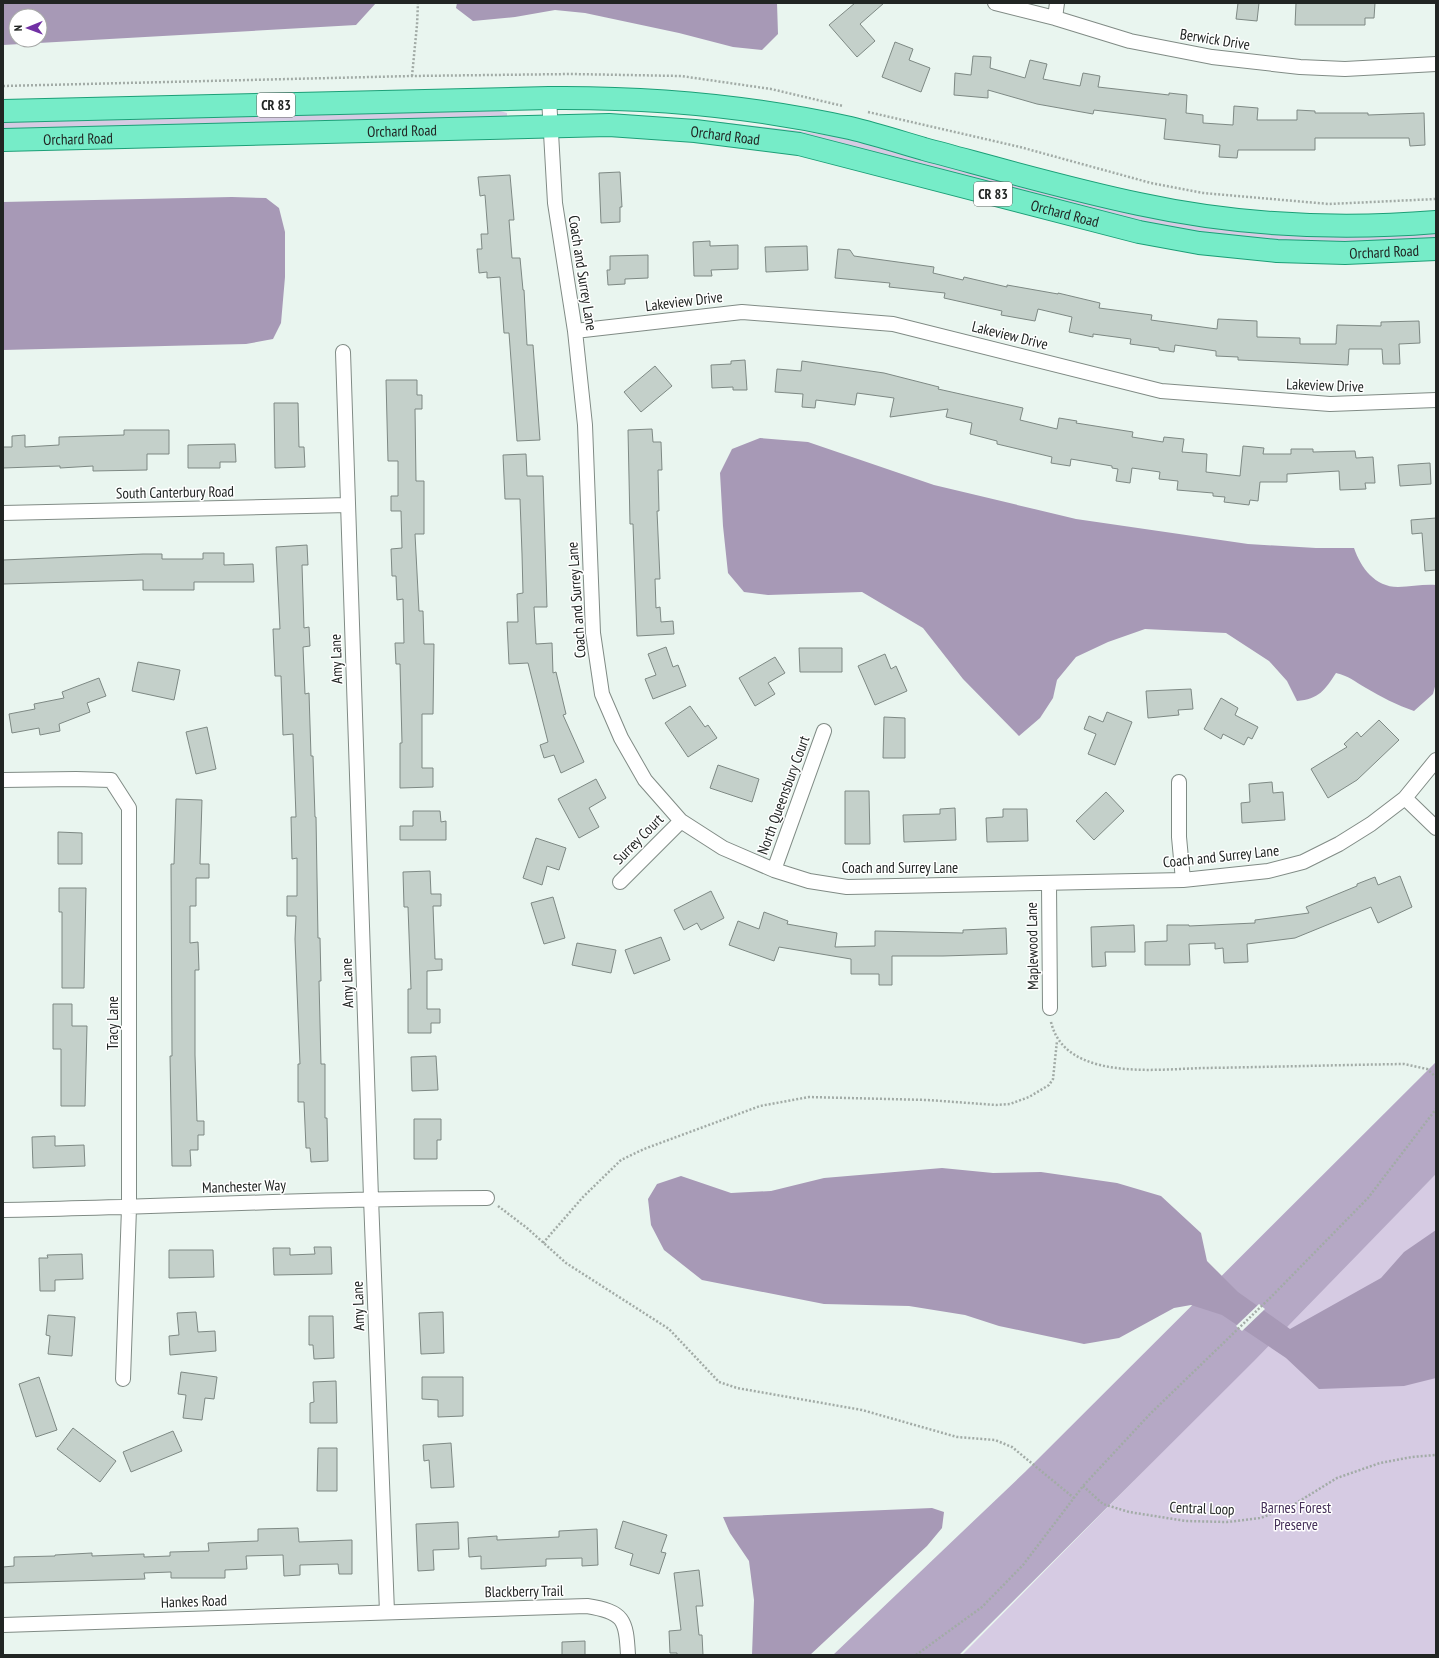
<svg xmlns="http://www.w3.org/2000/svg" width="1439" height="1658" viewBox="0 0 1439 1658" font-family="'PT Sans Narrow',sans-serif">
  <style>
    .green { fill: #d6cbe3 }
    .forest { fill: #b5a8c5 }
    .water { fill: #a799b6; fill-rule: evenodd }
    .pier { fill: #e9f5ef }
    .building { fill: #c4d0ca; stroke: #7e8984 }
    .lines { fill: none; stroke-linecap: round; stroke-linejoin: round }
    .minor-casing { stroke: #808b85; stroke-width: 16 }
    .primary-casing { stroke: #1c9f77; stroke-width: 24 }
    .path { stroke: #a2aba6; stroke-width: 2.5; stroke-dasharray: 2 2; stroke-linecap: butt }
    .minor { stroke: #fff; stroke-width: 14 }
    .primary { stroke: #76ecc8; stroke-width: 22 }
    .labels { text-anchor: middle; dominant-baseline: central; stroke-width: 3; stroke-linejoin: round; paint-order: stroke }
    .shield { fill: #fff; stroke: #646665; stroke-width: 1 }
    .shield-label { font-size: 14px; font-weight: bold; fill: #212523 }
    .street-label { font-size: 15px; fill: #212523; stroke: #fff }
    .park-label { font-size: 15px; fill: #453059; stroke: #fff }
  </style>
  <rect width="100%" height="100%" fill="#e9f5ef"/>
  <path class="green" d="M 493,109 L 507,113 L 507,118 L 3,131 L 3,121 Z
    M 719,122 L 792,130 L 839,137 L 893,149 L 1120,209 L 1436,231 L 1436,240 L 1357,243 L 1245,239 L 1150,224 L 719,125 Z
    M 1436,1174 L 1436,1655 L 962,1655 Z"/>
  <path class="forest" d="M 1436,1062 L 1436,1174 L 1254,1361 L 959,1655 L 833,1655 L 1026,1471 Z"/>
  <path class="water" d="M 3,3 L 376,3 L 356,25 L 3,45 ZM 16,16 L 40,16 L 40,40 L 16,40 Z
    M 457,3 L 777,3 L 778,34 L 762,50 L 733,47 L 679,33 L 585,13 L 555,10 L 515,17 L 473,21 L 456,8 Z
    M 232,197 L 266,198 L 279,208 L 285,232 L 285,277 L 281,323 L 273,339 L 246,344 L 3,350 L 3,202 Z
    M 760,438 L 808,442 L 934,485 L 1076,519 L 1248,544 L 1316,548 L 1354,548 C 1361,568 1375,587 1398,587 C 1411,587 1423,584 1436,585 L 1436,683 L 1433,694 L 1414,711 C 1397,705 1381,697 1366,688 C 1354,681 1349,676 1336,673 C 1325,690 1319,699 1297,701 L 1287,681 L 1269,661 L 1226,633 L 1145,629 L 1108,642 L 1076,657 L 1057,680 L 1053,698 L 1040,718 L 1019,736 L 963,679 L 923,628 L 862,592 L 768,595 L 744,592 L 728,573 L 723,526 L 720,473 L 732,449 Z
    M 942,1168 L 993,1173 L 1041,1172 L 1117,1183 L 1161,1196 L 1201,1233 L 1207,1261 L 1238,1292 L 1290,1329 L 1381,1278 L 1404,1252 L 1436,1230 L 1436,1378 L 1404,1386 L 1319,1389 L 1286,1358 L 1222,1315 L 1191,1305 L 1174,1308 L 1119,1338 L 1084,1344 L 999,1326 L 965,1315 L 909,1306 L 824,1304 L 702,1280 L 664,1250 L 651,1225 L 648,1199 L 657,1184 L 681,1176 L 731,1193 L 771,1191 L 824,1178 Z
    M 932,1508 L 944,1512 L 942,1528 L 927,1546 L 810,1655 L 752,1655 L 754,1600 L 749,1561 L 730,1533 L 723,1517 Z"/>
  <path class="pier" d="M 1259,1304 L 1265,1309 L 1242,1331 L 1236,1326 Z"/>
  <path class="building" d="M 855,3 L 884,3 L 860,24 L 875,41 L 857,57 L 829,25 Z
    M 1238,3 L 1259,3 L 1257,21 L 1236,19 Z
    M 1296,3 L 1375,3 L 1374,18 L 1365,18 L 1365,25 L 1295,25 Z
    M 895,42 L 913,49 L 909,60 L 930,68 L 921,92 L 882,77 Z
    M 973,56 L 991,57 L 990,68 L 1025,78 L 1030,60 L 1047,64 L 1043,79 L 1080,86 L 1083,73 L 1100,76 L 1098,87 L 1169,95 L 1169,93 L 1187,95 L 1186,113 L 1203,115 L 1203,123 L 1233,125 L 1234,106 L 1258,108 L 1257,120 L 1297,120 L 1297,110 L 1315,111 L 1315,113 L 1368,113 L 1368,115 L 1424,113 L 1425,145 L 1410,146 L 1409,138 L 1315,138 L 1315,150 L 1238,150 L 1237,158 L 1219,157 L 1220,145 L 1164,139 L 1166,119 L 1094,110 L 1093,114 L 1037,104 L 988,90 L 988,98 L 954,95 L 955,73 L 971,75 Z
    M 620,172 L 622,207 L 620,207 L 620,222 L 601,223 L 599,173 Z
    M 510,175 L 514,220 L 509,220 L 512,258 L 520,258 L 523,290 L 524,290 L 527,345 L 533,345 L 540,440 L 517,441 L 509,333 L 504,333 L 500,277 L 487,278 L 487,272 L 479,273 L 477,249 L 482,249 L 481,234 L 488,234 L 485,195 L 480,196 L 478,177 Z
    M 710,241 L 710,246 L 738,245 L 738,269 L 711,270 L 712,276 L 694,276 L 693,242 Z
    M 807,246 L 808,270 L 766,272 L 765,247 Z
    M 838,249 L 850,250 L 854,256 L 934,267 L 933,273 L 963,280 L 964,277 L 1007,287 L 1007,285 L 1058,294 L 1058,293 L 1100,303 L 1099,308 L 1152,315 L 1151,320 L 1217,329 L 1218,319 L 1257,321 L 1257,337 L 1300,338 L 1300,344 L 1336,344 L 1337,325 L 1381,326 L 1381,322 L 1419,321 L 1420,343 L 1399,344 L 1400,364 L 1383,364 L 1382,349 L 1349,349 L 1348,365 L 1238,360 L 1238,357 L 1216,356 L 1216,351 L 1175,345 L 1174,352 L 1159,350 L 1159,348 L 1130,344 L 1131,339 L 1093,334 L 1093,337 L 1069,332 L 1072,317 L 1038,309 L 1035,321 L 1001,315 L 1002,311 L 944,298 L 945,293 L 889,287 L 890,283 L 835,278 Z
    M 648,255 L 648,278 L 625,279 L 625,284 L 608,285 L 607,270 L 610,270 L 610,256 Z
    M 745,360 L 747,390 L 733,390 L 733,387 L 712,388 L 711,365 L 731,364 L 731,361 Z
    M 802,361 L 884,373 L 939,387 L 938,389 L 1023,408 L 1020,420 L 1057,429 L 1059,418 L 1077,421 L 1076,423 L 1133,432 L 1132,437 L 1163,442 L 1164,437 L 1184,439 L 1182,452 L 1207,454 L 1206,472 L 1240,476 L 1243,446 L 1264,448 L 1263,454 L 1291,454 L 1291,449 L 1313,449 L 1313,452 L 1355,451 L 1356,458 L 1373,457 L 1375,483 L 1365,483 L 1366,489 L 1340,490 L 1339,471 L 1287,474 L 1287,482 L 1260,482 L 1258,501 L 1250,500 L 1249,505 L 1224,502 L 1225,497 L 1213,496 L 1213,493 L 1177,490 L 1178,481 L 1159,479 L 1160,472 L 1132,468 L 1130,483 L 1116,481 L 1118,469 L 1112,468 L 1112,466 L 1071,459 L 1070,466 L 1051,463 L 1052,457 L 997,444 L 997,441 L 970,434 L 972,423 L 946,417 L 948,409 L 890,417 L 894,398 L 857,393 L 855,405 L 816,400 L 815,408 L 802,407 L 803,394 L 775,392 L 777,369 L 801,371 Z
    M 655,366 L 672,386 L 641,412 L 624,392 Z
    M 386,380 L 417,380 L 417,395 L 422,395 L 422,409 L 415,409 L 416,481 L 424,481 L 424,534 L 415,534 L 419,611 L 423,611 L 424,644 L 434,644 L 433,714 L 422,714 L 422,768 L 433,768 L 433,787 L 400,788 L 400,743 L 402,743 L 400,664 L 396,664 L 395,643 L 404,643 L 403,599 L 397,600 L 396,576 L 392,576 L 391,549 L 402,548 L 401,511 L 391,511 L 391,496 L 398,496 L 398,461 L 388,461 Z
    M 274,403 L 298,403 L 299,447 L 304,447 L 305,467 L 275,468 Z
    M 652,429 L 653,442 L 661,442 L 662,470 L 658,470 L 659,511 L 657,511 L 660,579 L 655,579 L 656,608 L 660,607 L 661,622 L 673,621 L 674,634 L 637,636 L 633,524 L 630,524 L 628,430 Z
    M 124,430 L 169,430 L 169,454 L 147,454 L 147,470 L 93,471 L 93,466 L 60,468 L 60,466 L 3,468 L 3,447 L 12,447 L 12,436 L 25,435 L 25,447 L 59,445 L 59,437 L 124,435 Z
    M 235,444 L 236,462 L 220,462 L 220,468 L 188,468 L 188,445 Z
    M 526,454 L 527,476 L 543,476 L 547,607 L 534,607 L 536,644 L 552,643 L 553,673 L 556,672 L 566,714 L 563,715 L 584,762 L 561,773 L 554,755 L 544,758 L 540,745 L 548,742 L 528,663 L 509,664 L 507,622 L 518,622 L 517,594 L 523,593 L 522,554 L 520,499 L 505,499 L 503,455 Z
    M 1430,463 L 1431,484 L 1400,486 L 1398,465 Z
    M 1436,518 L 1436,570 L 1425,571 L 1422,533 L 1412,534 L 1411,520 Z
    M 307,545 L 308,565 L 302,565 L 304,628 L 309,627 L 310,646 L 303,647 L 305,694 L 309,693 L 311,756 L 313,756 L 315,817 L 316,817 L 318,938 L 320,938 L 321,981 L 319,981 L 321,1064 L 325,1064 L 325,1118 L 327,1118 L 328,1161 L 311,1162 L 310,1148 L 306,1148 L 304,1102 L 298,1102 L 298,1064 L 300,1064 L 295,939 L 296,916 L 287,916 L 287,896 L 297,896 L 297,858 L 292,859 L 291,817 L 296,817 L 293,734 L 283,735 L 281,676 L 275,676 L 273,629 L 280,629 L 276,547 Z
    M 203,553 L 224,553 L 224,565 L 253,564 L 254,582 L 194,582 L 194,590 L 143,590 L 143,580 L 3,584 L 3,560 L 143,554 L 162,554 L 162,559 L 203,559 Z
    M 666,647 L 673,667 L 678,665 L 686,686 L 653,699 L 645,679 L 656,675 L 648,654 Z
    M 799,648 L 842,648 L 842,672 L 800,672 Z
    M 885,654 L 891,669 L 896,666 L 907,691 L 875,705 L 858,666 Z
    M 775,657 L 785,673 L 768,683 L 775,694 L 755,706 L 739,678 Z
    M 138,662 L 180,670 L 174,700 L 132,691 Z
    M 99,678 L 106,696 L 87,703 L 90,712 L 59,724 L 60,731 L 40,735 L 39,728 L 12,733 L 9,714 L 35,709 L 34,704 L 64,698 L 62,692 Z
    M 1191,689 L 1193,709 L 1178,710 L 1179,715 L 1148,718 L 1146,691 Z
    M 1221,698 L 1238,708 L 1235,715 L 1258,727 L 1252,739 L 1248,737 L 1244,745 L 1223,734 L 1221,739 L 1204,729 Z
    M 690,706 L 705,727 L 708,725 L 717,738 L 688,757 L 665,723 Z
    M 1107,712 L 1132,722 L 1115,765 L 1088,754 L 1096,734 L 1084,729 L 1089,716 L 1103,722 Z
    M 884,717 L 905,718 L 905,758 L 883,758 Z
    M 1379,720 L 1399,740 L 1357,780 L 1328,798 L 1311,769 L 1347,747 L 1344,744 L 1357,732 L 1361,737 Z
    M 207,727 L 216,769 L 196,774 L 186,732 Z
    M 718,765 L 759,779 L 752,802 L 710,788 Z
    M 596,779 L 606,798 L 589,808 L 599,827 L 579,838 L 558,799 Z
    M 1272,782 L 1273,793 L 1283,792 L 1285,820 L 1242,823 L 1241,803 L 1250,802 L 1249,784 Z
    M 845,791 L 869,791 L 870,844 L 845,844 Z
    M 1106,792 L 1124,811 L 1094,840 L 1076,821 Z
    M 176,799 L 202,800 L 200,864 L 209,864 L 209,878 L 196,878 L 196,906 L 190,906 L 190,943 L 198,942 L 199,970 L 195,970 L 195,1055 L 197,1121 L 204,1121 L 204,1135 L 198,1135 L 198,1150 L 190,1150 L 191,1166 L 172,1166 L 170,1056 L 172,1056 L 171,864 L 174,864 Z
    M 955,808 L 956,840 L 904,842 L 903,815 L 940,814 L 940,809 Z
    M 1003,809 L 1027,809 L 1028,841 L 987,842 L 986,818 L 1003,817 Z
    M 413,811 L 440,811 L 441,822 L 446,821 L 446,840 L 400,840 L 400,826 L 413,826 Z
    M 58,832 L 82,833 L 82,864 L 58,864 Z
    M 536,838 L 566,848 L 559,870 L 547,866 L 542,885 L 523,878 Z
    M 430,871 L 431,894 L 441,894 L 441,906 L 433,906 L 435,959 L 442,959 L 442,970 L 427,971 L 427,1009 L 440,1009 L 440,1023 L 431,1023 L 431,1033 L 408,1033 L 408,989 L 411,989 L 408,907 L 404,907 L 403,872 Z
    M 1400,876 L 1412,907 L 1378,923 L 1371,907 L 1295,938 L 1247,944 L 1248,962 L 1224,963 L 1223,948 L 1215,949 L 1215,943 L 1189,944 L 1190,965 L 1145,965 L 1145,942 L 1167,941 L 1167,925 L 1189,925 L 1189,926 L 1255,923 L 1255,920 L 1309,913 L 1306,907 L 1357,886 L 1357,884 L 1375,877 L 1378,885 Z
    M 59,888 L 86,888 L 84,988 L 62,988 L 62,912 L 59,912 Z
    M 711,891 L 724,918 L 701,930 L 697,923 L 684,930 L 674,910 Z
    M 553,897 L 565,938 L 544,944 L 531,903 Z
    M 764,912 L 788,921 L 787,924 L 837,933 L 835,947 L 875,946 L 875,931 L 963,933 L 963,930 L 1006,928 L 1007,954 L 943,956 L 892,956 L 892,985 L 879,985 L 879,974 L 851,974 L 851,959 L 779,947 L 774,961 L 729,945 L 738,921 L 759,929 Z
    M 1134,925 L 1135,952 L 1105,952 L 1106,966 L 1092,967 L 1091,927 Z
    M 661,937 L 670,960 L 634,974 L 625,950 Z
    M 577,943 L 616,950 L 611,973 L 572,965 Z
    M 53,1004 L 72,1004 L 72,1026 L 87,1026 L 85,1106 L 61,1106 L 61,1049 L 53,1049 Z
    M 436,1056 L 438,1090 L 412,1091 L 411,1057 Z
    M 414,1119 L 441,1119 L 441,1140 L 437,1140 L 437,1159 L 414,1159 Z
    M 55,1136 L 55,1146 L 84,1145 L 85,1166 L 33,1168 L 32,1137 Z
    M 314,1247 L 331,1247 L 332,1274 L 274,1275 L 273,1248 L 290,1248 L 290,1255 L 315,1254 Z
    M 169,1250 L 213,1250 L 214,1277 L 169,1278 Z
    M 82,1254 L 83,1279 L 55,1280 L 55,1291 L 40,1291 L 39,1258 L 48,1258 L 47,1255 Z
    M 196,1312 L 198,1332 L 215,1331 L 216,1351 L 170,1355 L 169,1336 L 179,1335 L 177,1313 Z
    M 443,1312 L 444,1353 L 421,1354 L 419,1313 Z
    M 48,1315 L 75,1317 L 72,1356 L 48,1354 L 50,1336 L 46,1335 Z
    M 309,1316 L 333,1316 L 334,1358 L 314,1359 L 313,1345 L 309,1345 Z
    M 181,1372 L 217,1377 L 214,1399 L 205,1398 L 202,1420 L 183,1418 L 186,1395 L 178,1394 Z
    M 39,1377 L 57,1430 L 36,1437 L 19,1384 Z
    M 422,1377 L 463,1377 L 463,1416 L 438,1417 L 438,1400 L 422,1399 Z
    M 336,1381 L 337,1423 L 310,1423 L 310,1403 L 314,1402 L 313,1382 Z
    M 73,1428 L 116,1461 L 100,1482 L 57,1449 Z
    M 173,1431 L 182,1451 L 131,1472 L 123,1452 Z
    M 451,1443 L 454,1487 L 431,1488 L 429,1460 L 424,1461 L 423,1445 Z
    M 318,1448 L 337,1448 L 337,1491 L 317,1491 Z
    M 623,1521 L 667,1535 L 661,1552 L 666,1553 L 659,1574 L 630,1565 L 633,1554 L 615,1548 Z
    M 458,1522 L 459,1549 L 433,1550 L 434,1570 L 418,1571 L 416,1524 Z
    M 298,1528 L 299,1542 L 352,1540 L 352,1574 L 339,1574 L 338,1564 L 300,1565 L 300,1575 L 284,1576 L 283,1555 L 246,1556 L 247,1569 L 225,1570 L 225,1578 L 171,1578 L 171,1572 L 144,1573 L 145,1579 L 3,1583 L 3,1567 L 14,1566 L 14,1557 L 55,1556 L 55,1555 L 92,1553 L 92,1556 L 144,1554 L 144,1557 L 170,1556 L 170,1552 L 209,1551 L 208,1543 L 258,1541 L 258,1529 Z
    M 597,1529 L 598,1565 L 582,1566 L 582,1558 L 546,1559 L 546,1566 L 481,1569 L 481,1556 L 469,1557 L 468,1538 L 497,1536 L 497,1540 L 559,1537 L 559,1531 Z
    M 699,1570 L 703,1606 L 696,1606 L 699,1635 L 702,1635 L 703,1655 L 677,1655 L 677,1653 L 670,1653 L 669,1631 L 681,1630 L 674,1573 Z
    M 585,1641 L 585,1655 L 562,1655 L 562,1642 Z"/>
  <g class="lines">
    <defs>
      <path id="minor" d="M 995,3 L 1055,18 L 1130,41 L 1212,57 L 1300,67 L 1345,69 L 1436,64
        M 1055,18 L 1057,3
        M 549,98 L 555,203 L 575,331 L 585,425 L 593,633 L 602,694 L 621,738 L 645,780 L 681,821 L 723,848 L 774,870 L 809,881 L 847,887 L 1183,880 L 1268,871 L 1303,862 L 1339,844 L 1371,824 L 1405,798 L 1436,760
        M 575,331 L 742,312 L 893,324 L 1161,391 L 1330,404 L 1436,400
        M 343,352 L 371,1198 L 387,1612
        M 3,513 L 348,505
        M 3,780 L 76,779 L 111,780 L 129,808 L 129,1208 L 123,1379
        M 1179,782 L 1179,837 L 1183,880
        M 1405,798 L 1436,828
        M 774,870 L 824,731
        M 620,882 L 681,821
        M 1049,884 L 1050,1008
        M 3,1210 C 164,1207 326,1198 487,1198
        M 3,1625 L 587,1606 C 624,1612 626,1619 628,1655"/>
      <g id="primary">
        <path d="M 3,111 L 549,98 C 650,97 751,106 850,128 C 875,134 900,142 924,149 C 995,168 1067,189 1139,204 C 1236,225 1338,230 1436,222"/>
        <path id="s1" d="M 3,140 L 609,125 L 695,131 L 799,144 L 1139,232 L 1199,243 L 1277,251 L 1345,253 L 1436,249"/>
      </g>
    </defs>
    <use href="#minor" class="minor-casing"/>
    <use href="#primary" class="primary-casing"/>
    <path class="path" d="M 412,76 L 417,25 L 418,3
      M 3,86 L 412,76 L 572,74 L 681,76 L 771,89 L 843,106
      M 868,112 L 1020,147 L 1151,183 L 1203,193 L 1329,204 L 1436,199
      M 1051,1022 C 1057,1047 1076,1059 1100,1065 C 1133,1073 1170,1069 1204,1068 C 1271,1067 1338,1065 1404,1064 L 1427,1069 L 1436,1077
      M 498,1206 L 527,1228 L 566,1263 L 669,1329 L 719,1382 L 737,1388 L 862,1410 L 957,1437 L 995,1440 L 1012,1447 L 1074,1498
      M 543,1243 L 583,1197 L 621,1160 L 644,1149 L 760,1106 L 809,1097 L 928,1100 L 996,1105 L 1010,1104 L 1029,1097 L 1049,1085 L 1053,1079 L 1057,1041
      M 1083,1486 L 1103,1504 L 1129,1512 L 1186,1521 L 1227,1522 L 1261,1518 L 1293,1505 L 1337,1478 L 1380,1463 L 1412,1457 L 1436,1455
      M 916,1655 L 982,1607 L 1023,1565 L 1083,1486 L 1150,1414 L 1272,1296 L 1368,1198 L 1436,1109"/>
    <use href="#minor" class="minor"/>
    <use href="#primary" class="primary"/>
  </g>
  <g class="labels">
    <g class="shield">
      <rect x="257" y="93" width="38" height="24" rx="3"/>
      <rect x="974" y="182" width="38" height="24" rx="3"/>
    </g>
    <g class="shield-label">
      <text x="276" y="105">CR 83</text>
      <text x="993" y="194">CR 83</text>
    </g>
    <g class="street-label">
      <text transform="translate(1215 39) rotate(9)">Berwick Drive</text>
      <text stroke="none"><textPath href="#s1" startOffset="399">Orchard Road</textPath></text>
      <text stroke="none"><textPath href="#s1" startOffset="723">Orchard Road</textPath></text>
      <text stroke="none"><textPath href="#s1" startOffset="75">Orchard Road</textPath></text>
      <text stroke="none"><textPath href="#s1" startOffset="1072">Orchard Road</textPath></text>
      <text stroke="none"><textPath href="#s1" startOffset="1395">Orchard Road</textPath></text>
      <text transform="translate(583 273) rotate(81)">Coach and Surrey Lane</text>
      <text transform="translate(684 301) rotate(-7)">Lakeview Drive</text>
      <text transform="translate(1010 335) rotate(14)">Lakeview Drive</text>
      <text transform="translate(1325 385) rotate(2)">Lakeview Drive</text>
      <text transform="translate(175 492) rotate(-1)">South Canterbury Road</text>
      <text transform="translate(576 600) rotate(-94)">Coach and Surrey Lane</text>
      <text transform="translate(336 659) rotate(-92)">Amy Lane</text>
      <text transform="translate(783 795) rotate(-70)">North Queensbury Court</text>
      <text transform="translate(638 839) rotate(-45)">Surrey Court</text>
      <text transform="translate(1221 856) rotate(-6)">Coach and Surrey Lane</text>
      <text x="900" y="867">Coach and Surrey Lane</text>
      <text transform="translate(1032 946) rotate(-91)">Maplewood Lane</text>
      <text transform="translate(347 983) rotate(-92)">Amy Lane</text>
      <text transform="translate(112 1023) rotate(-90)">Tracy Lane</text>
      <text transform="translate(244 1186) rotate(-2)">Manchester Way</text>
      <text transform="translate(358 1306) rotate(-92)">Amy Lane</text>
      <text transform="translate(1202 1508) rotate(2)">Central Loop</text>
      <text transform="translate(524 1591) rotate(-1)">Blackberry Trail</text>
      <text transform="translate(194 1601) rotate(-2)">Hankes Road</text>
    </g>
    <g class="park-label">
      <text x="1296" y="1507">Barnes Forest<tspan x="1296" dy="17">Preserve</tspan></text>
    </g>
  </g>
  <rect width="1439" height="1658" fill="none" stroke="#212523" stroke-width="8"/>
  <g transform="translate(28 28) rotate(269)"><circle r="19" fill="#ffffff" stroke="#a6a8a7"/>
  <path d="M0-3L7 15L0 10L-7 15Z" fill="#7130a4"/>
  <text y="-6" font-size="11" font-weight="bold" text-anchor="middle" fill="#212523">N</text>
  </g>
</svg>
